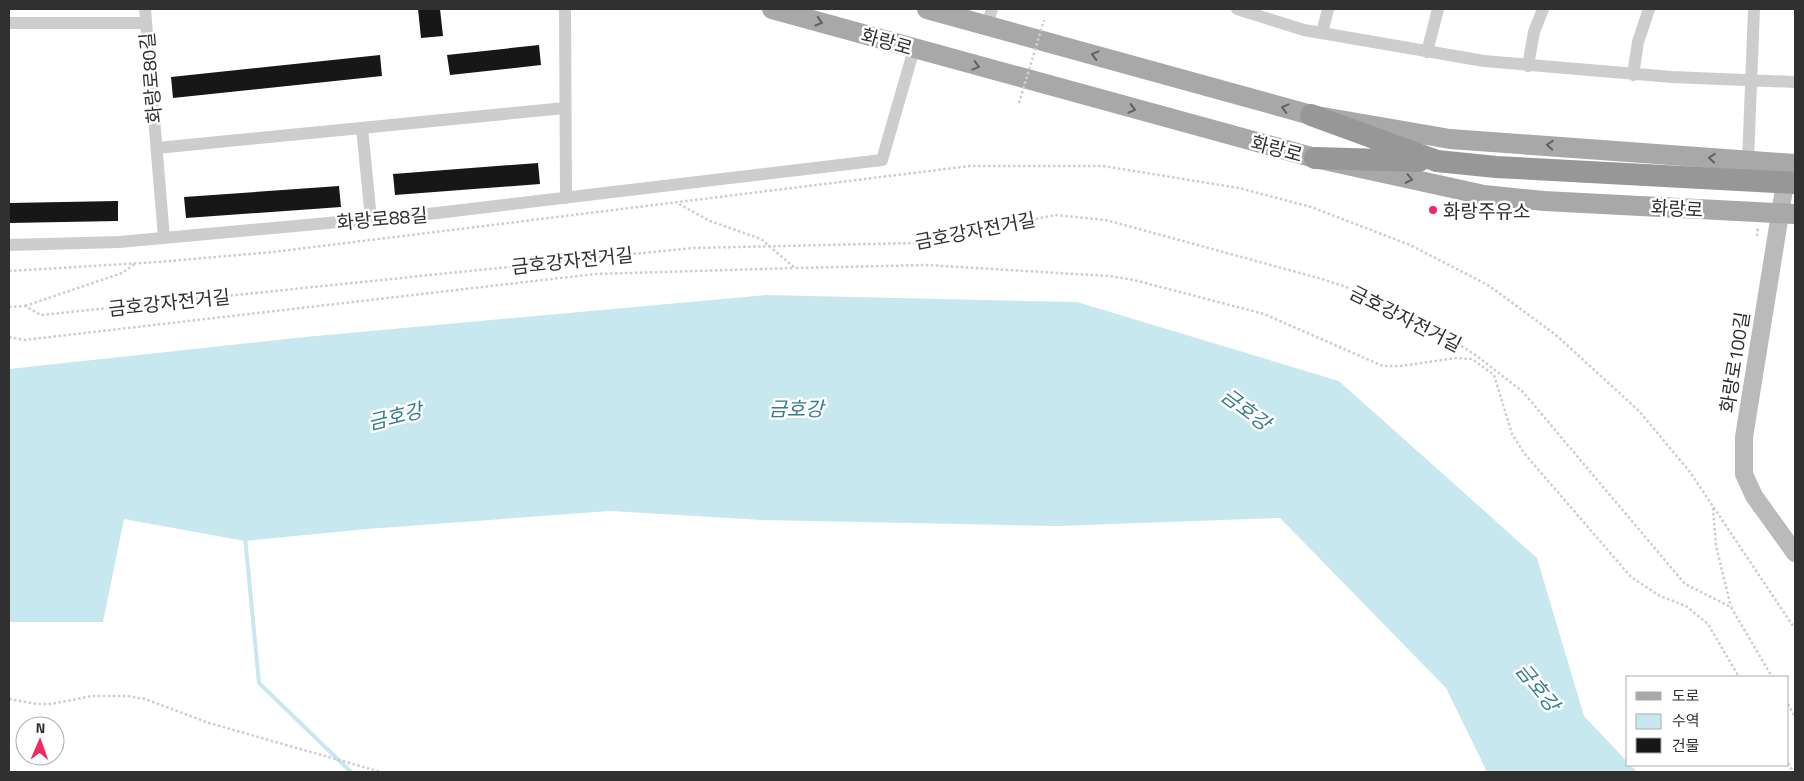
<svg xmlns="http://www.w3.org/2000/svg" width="1804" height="781" viewBox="0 0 1804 781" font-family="'Titillium Web','Noto Sans KR',sans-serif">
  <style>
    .water { fill: #c8e8ef }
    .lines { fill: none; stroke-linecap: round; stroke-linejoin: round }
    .stream { stroke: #c8e8ef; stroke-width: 4 }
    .building { fill: #171717 }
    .path { stroke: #cdcdcd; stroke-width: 2.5; stroke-dasharray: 2.5 2.5; stroke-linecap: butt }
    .street { stroke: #cdcdcd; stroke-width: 12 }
    .secondary { stroke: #bababa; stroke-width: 18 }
    .primary { stroke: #a8a8a8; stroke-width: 20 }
    .highway { stroke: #979797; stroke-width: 22 }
    .path-bridge { stroke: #cdcdcd; stroke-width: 2.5; stroke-dasharray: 2.5 2.5; stroke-linecap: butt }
    .highway-bridge { stroke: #979797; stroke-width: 22 }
    .oneway { stroke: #606060 }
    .poi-dot { fill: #f12864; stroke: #fff; stroke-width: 2 }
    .labels { text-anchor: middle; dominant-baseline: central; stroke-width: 5; stroke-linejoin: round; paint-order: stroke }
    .street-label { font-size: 19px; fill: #303030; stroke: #fff }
    .poi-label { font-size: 19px; fill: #303030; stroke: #fff; text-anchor: start }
    .water-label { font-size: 20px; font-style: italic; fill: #347d8b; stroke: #fff }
  </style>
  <rect width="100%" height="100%" fill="#fff"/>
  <path class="water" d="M 766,295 L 1077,302 L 1339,381 L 1537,558 L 1584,716 L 1637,772 L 1487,772 L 1446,688 L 1280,518 L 1057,526 L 762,520 L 610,511 L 367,529 L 245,541 L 124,519 L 103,622 L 9,622 L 9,369 L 305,337 Z"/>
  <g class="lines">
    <path class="stream" d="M 245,537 L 259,683 L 351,772"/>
  </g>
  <path class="building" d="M 418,9 L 440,9 L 443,36 L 421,38 Z
    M 539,45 L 541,65 L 450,75 L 447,55 Z
    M 380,55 L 382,76 L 173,98 L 171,77 Z
    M 538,163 L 540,184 L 395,195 L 393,174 Z
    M 339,186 L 341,207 L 186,218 L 184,197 Z
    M 118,201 L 118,221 L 9,223 L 9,203 Z"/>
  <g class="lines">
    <path class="path" d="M 679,204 L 710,221 L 761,239 L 795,268 L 926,265 L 1109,276 L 1134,280 L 1264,314 L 1383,366 L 1401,366 L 1456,358 L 1472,359 L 1494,375 L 1512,434 L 1524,453 L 1631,577 L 1660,596 L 1686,606 L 1708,624 L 1739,677
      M 1757,236 L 1758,227
      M 9,271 L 158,262 L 273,252 L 970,166 L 1103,166 L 1239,188 L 1311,207 L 1410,245 L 1488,285 L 1556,335 L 1639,411 L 1690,472 L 1795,629
      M 25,306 L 122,273 L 135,264
      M 9,307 L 25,306 L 41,315 L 693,248 L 915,243 L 1055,215 L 1106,220 L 1322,279 L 1361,292 L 1433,328 L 1477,356 L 1523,392 L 1685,584 L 1731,607 L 1772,677
      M 9,337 L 24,340 L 595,274 L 795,268
      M 1713,508 L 1716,546 L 1731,607
      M 9,699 L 37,704 L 51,704 L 92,696 L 127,696 L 145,699 L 209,723 L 381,772
      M 1788,704 L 1795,717
      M 1788,763 L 1793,772"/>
    <path class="street" d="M 145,9 L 164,238
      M 565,9 L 566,198
      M 1237,9 L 1304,30 L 1484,61 L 1672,77 L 1795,82
      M 9,23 L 146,23
      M 987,25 L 992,9
      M 1322,33 L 1328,9
      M 1427,52 L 1438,9
      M 1528,66 L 1534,32 L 1543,9
      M 1633,75 L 1638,42 L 1649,9
      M 362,128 L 371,219
      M 157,148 L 565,108
      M 1748,161 L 1754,9
      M 9,245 L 119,242 L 437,213 L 882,160 L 914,49"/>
    <path class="secondary" d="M 1787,171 L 1744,437 L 1744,474 L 1754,496 L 1795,553"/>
    <path class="primary" d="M 772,9 L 1315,158 L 1484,195 L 1544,201 L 1795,214
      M 927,9 L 1311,115 L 1450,139 L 1795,164"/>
    <path class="highway" d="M 1311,115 L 1437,161
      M 1315,158 L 1419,161"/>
    <path class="path-bridge" d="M 1019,103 L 1044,20"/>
    <path class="highway-bridge" d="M 1437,161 L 1496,167 L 1795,183"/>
  </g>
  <defs><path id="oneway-chevron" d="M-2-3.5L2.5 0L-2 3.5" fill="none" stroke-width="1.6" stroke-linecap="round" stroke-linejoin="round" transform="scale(1.25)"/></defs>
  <g class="oneway">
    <use href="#oneway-chevron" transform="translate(819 22) rotate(16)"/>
    <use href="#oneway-chevron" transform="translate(1095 55) rotate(-165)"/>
    <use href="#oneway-chevron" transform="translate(976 66) rotate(15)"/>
    <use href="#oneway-chevron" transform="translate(1285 108) rotate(-165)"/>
    <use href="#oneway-chevron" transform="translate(1132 109) rotate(15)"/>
    <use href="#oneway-chevron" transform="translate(1550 145) rotate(-175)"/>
    <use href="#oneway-chevron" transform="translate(1712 158) rotate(-175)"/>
    <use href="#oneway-chevron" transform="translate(1409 179) rotate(12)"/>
  </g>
  <circle class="poi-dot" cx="1433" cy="210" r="5"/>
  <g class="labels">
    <g class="street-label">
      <text transform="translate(887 41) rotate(16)">화랑로</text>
      <text transform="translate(150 78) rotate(-95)">화랑로80길</text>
      <text transform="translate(1277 148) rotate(15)">화랑로</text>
      <text transform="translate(1677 208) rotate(3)">화랑로</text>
      <text transform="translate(382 218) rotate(-5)">화랑로88길</text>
      <text transform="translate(975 230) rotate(-11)">금호강자전거길</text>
      <text transform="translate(572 260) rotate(-6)">금호강자전거길</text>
      <text transform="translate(169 302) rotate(-6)">금호강자전거길</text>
      <text transform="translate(1406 318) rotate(27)">금호강자전거길</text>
      <text transform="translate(1734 362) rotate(-81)">화랑로100길</text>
    </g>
    <g class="poi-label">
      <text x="1443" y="210">화랑주유소</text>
    </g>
    <g class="water-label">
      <text x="796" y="408">금호강</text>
      <text transform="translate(1246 409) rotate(37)">금호강</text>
      <text transform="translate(395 416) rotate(-14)">금호강</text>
      <text transform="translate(1538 687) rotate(51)">금호강</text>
    </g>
  </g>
  <rect width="1804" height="781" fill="none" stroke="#303030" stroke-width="20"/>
  <rect x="1626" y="676" width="162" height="90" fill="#ffffff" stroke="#acacac"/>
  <rect x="1636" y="692" width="25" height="8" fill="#a8a8a8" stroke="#acacac"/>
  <text x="1672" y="701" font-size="15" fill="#303030">도로</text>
  <rect x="1636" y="714" width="25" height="15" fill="#c8e8ef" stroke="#acacac"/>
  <text x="1672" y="726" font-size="15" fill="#303030">수역</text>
  <rect x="1636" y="738" width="25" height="15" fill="#171717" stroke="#acacac"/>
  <text x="1672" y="751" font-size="15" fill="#303030">건물</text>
  <g transform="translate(40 741) rotate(2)"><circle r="24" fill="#ffffff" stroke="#acacac"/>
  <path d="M0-4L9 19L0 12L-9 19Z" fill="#f12864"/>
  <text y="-8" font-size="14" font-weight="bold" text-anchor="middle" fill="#303030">N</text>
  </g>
</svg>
